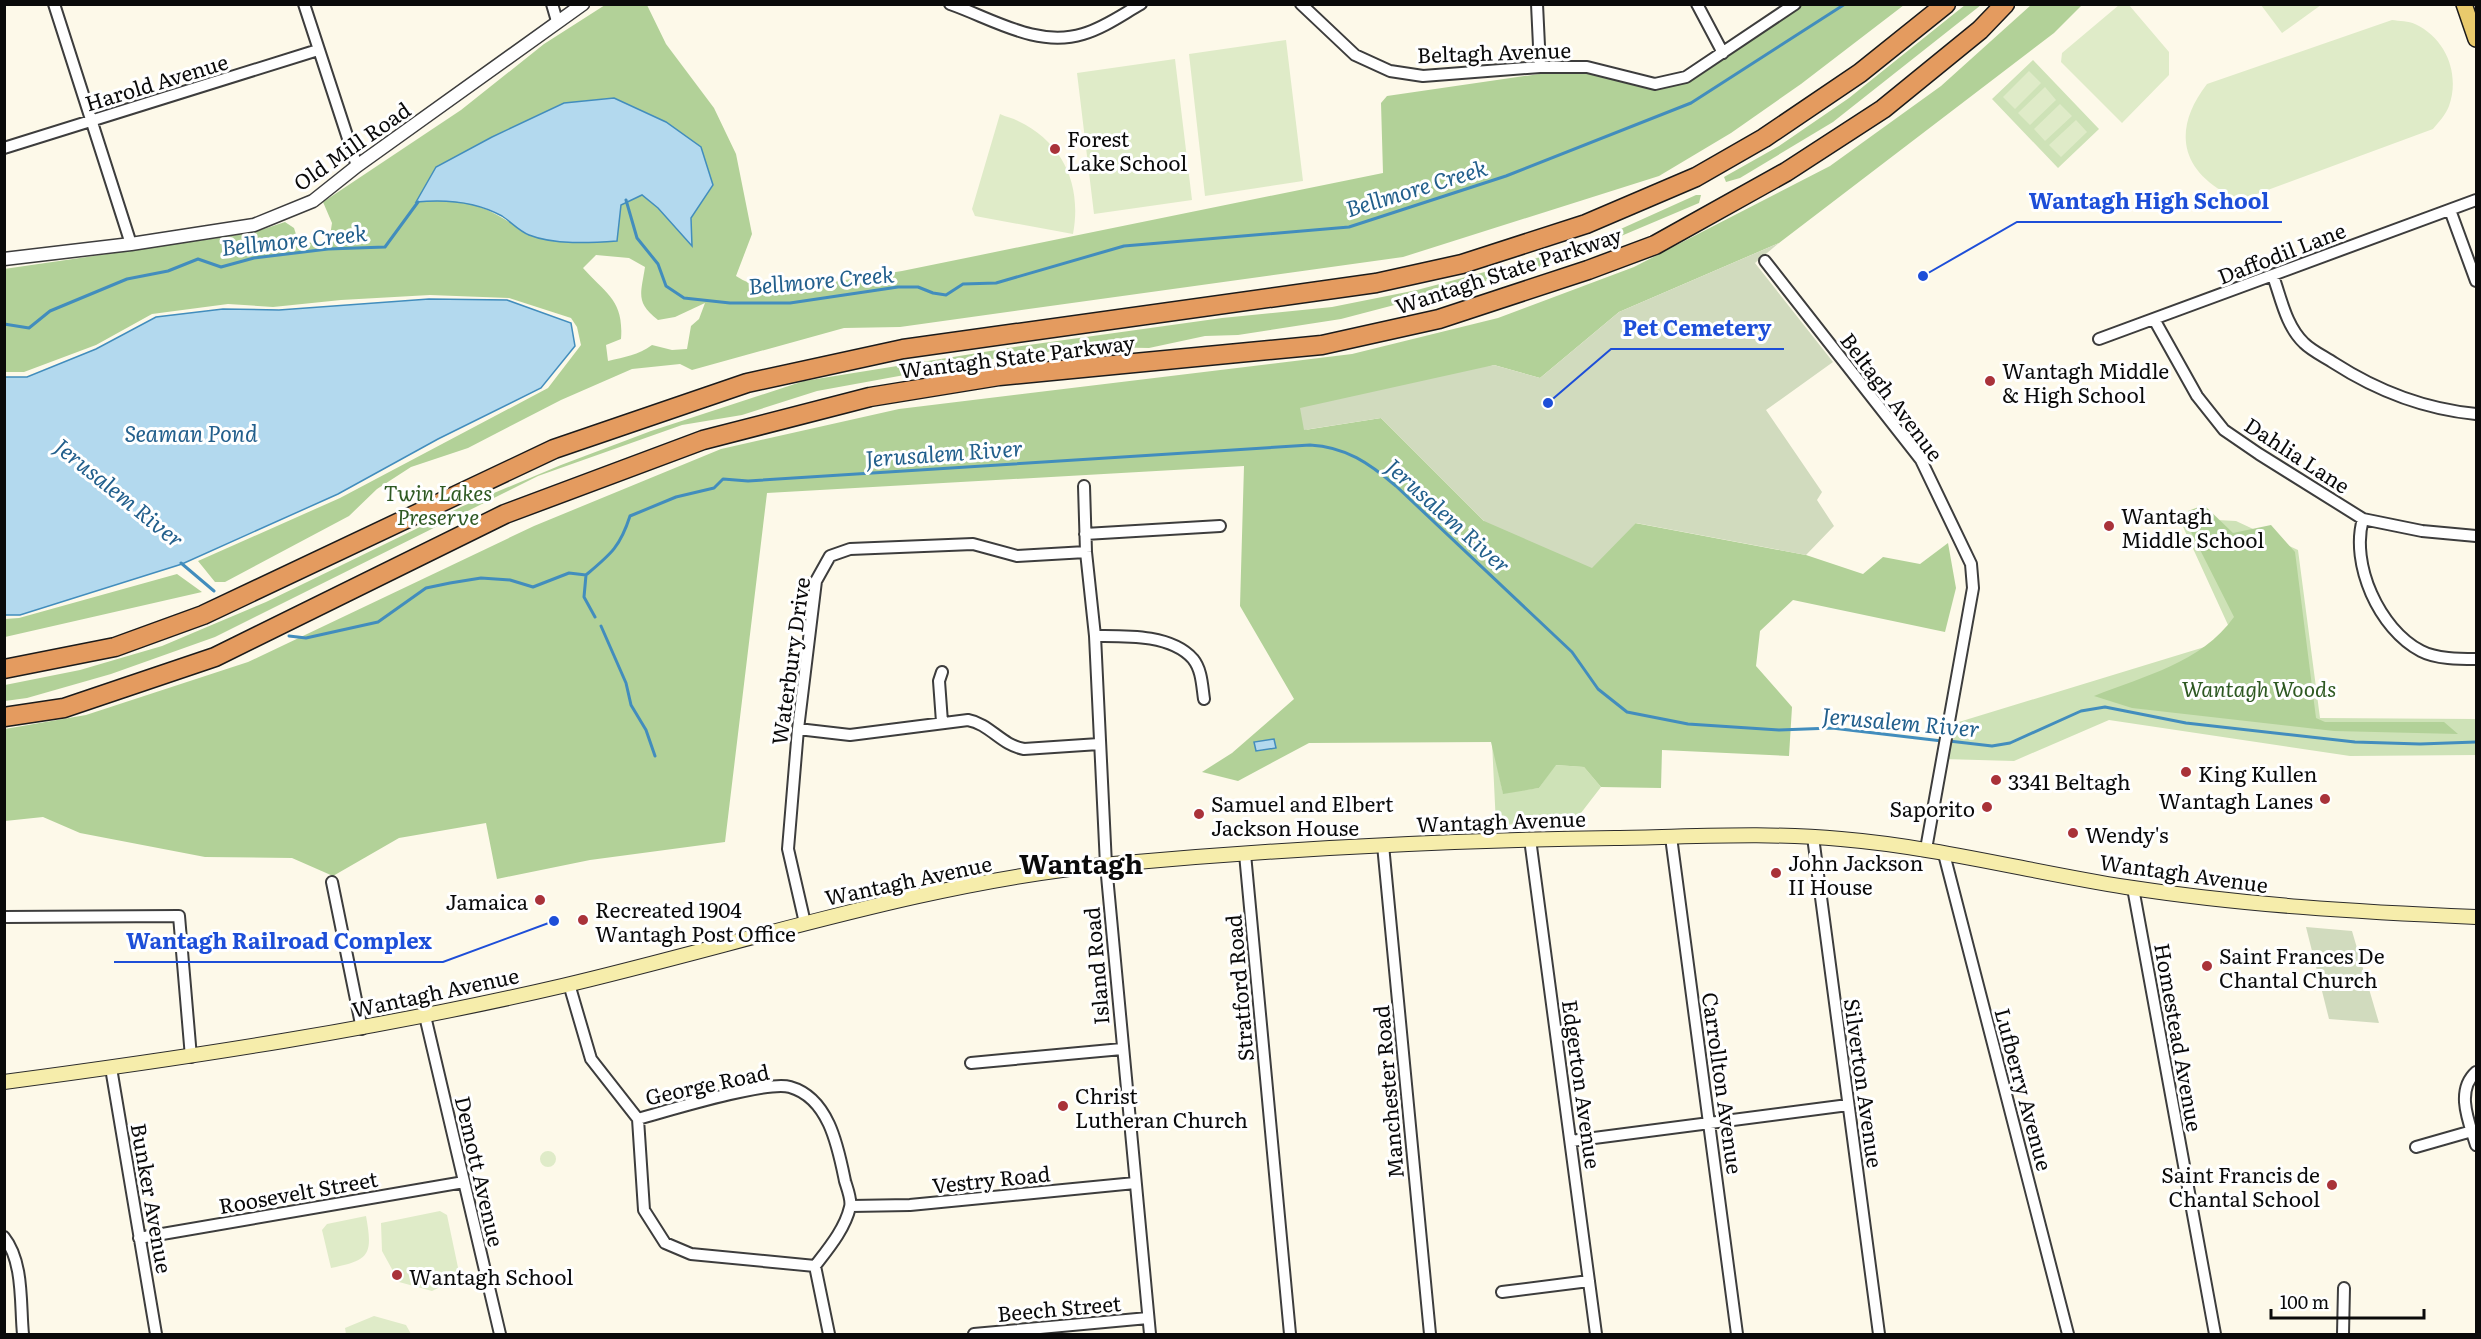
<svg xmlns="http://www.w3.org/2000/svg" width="2481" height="1339" viewBox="0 0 2481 1339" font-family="Literata,serif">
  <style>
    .green { fill: #cee2b7 }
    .forest { fill: #b2d198; fill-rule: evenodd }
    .cemetery { fill: #d1dbbe }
    .pitch { fill: #dfebc8 }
    .water { fill: #b3d9ee; stroke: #428dbd; stroke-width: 1.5 }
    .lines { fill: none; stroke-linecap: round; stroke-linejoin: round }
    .stream { stroke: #428dbd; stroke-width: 3 }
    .minor-casing { stroke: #3d3d3d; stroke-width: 14 }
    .tertiary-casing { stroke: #3d3d3d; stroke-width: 15 }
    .secondary-casing { stroke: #2c2c2c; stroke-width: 16 }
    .primary-casing { stroke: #1b1b1b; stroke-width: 18 }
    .motorway-casing { stroke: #1b1b1b; stroke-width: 21 }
    .minor { stroke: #fff; stroke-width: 10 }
    .tertiary { stroke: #fff; stroke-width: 12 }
    .secondary { stroke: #f6edab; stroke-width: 14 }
    .primary { stroke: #e9ca6c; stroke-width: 15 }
    .motorway { stroke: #e49b5f; stroke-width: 18 }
    .poi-dot { fill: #a93239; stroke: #fff; stroke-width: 2 }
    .labels { text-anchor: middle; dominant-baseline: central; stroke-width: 6; stroke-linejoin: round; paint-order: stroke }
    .street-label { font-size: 21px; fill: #0a0a0a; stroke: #fff }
    .poi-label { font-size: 21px; fill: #0a0a0a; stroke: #fff; text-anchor: start }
    .park-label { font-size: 21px; font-style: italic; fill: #2e5922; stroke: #fff }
    .water-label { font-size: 22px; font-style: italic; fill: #225f8c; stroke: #fff }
    .district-label { font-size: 27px; font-weight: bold; fill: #0a0a0a; stroke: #fff }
    .leader { fill: none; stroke: #1d4ed8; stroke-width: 2 }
    .callout-dot { fill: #1d4ed8; stroke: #fff; stroke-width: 2 }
    .callout-label { font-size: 22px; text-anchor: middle; font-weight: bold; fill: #1d4ed8; stroke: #fff; stroke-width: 6; stroke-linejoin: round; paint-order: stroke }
  </style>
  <rect width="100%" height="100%" fill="#fdf9e9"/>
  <path class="green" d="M 2033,60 L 2099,129 L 2058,168 L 1992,99 Z
    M 2179,518 L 2236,521 L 2298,550 L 2320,718 L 2476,719 L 2476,755 L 2350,756 L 2109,720 L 2014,761 L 1943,759 L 1949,725 L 2234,638 Z
    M 1492,742 L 1503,793 L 1539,788 L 1555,765 L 1584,767 L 1601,787 L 1574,822 L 1496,825 Z"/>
  <path class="forest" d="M 605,5 L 647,5 L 666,44 L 714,108 L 736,154 L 752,234 L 736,276 C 750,285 765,289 782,290 L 902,271 L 1383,173 L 1381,103 L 1387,96 L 1587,67 L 1655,84 L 1686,77 L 1795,5 L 1904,5 L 1801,84 L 1731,133 L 1659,176 L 1403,257 L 900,327 L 844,328 L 692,370 L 680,364 L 632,369 L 561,400 L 468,448 L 411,467 L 377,489 L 349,516 L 225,582 L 215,582 L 198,561 L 340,498 L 548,388 L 581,345 L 577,327 L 571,318 L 509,298 L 430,295 L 341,300 L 273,307 L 228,304 L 152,314 L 96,345 L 24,372 L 5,372 L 4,269 L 252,233 L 285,222 L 294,228 L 299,244 L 325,241 L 330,236 L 332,223 L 323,202 L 461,110 L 544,44 ZM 614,98 L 666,122 L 713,185 L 691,218 L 691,245 L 658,208 L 642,195 L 621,205 L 529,235 C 504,218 477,200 444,199 C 435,199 426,202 417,202 L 436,167 L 493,137 L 564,103 ZM 596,255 L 629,258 L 645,267 C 641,294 635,302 658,320 L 675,317 L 705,303 L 699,319 L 691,326 L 687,349 L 672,350 L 652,345 C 638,355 625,357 608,361 L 606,345 L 621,339 C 624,300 606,294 583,268 Z
    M 1965,5 L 1981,5 L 1833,122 L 1740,178 L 1726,182 L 1724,177 L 1779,146 L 1849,98 Z
    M 2031,5 L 2082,5 L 2054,33 L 1779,243 L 1619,312 L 1540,378 L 1494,365 L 1305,430 L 1381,418 L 1484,521 L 1635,523 L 1806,555 L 1863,574 L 1883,557 L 1920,564 L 1948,543 L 1956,588 L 1945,632 L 1793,600 L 1760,631 L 1756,666 L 1792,707 L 1789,756 L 1662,750 L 1661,788 L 1601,787 L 1584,767 L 1556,765 L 1539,788 L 1503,794 L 1491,742 L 1309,743 L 1238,781 L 1202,772 L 1232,753 L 1294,699 L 1240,606 L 1244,466 L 767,493 L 725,842 L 590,860 L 497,879 L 486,823 L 399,838 L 333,876 L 292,858 L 205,857 L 80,833 L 43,817 L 5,821 L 5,832 L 5,729 L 86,715 L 248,662 L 534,526 L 721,449 L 899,409 L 1352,354 L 1498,318 L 1634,267 L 1830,166 L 1941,86 Z
    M 1696,195 L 1701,195 L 1699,203 L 1614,239 L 1539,267 L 1341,319 L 1238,335 L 1205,336 L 1149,348 L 1091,347 L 1003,357 L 817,391 L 742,415 L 682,425 L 538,476 L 215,637 L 111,674 L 27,698 L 5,701 L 5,685 L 80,670 L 162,646 L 266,602 L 463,506 L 561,465 L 651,431 L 804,381 L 1015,347 L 1222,318 L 1332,307 L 1417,290 L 1534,259 L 1614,232 Z
    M 2204,505 L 2233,533 L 2271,525 L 2295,552 L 2316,718 L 2325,722 L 2444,722 L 2458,734 L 2334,731 L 2132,708 L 2094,696 C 2144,676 2201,663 2234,617 L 2189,528 L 2188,511 Z
    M 177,574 L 202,592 L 5,637 L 5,619 L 19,618 Z"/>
  <path class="cemetery" d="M 1779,243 L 1755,263 L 1833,362 L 1766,410 L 1822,492 L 1817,500 L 1834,526 L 1806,555 L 1636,523 L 1592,568 L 1484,521 L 1381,418 L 1304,430 L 1300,408 L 1494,365 L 1540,378 L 1619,312 Z
    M 2306,927 L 2352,931 L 2379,1023 L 2329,1019 Z"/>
  <path class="pitch" d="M 2119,5 L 2129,5 L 2169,52 L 2169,75 L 2122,123 L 2061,62 L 2062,53 Z
    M 2261,5 L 2321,5 L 2282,33 Z
    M 2392,20 C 2399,21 2409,21 2415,24 C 2447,39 2460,75 2449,106 C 2446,114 2439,122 2433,129 L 2227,205 L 2222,191 C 2177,164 2176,124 2207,84 Z
    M 1286,40 L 1303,181 L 1205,196 L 1189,54 Z
    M 1175,59 L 1192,200 L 1094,214 L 1077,73 Z
    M 2029,71 L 2041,83 L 2015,109 L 2003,97 Z
    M 2045,87 L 2056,100 L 2030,125 L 2018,113 Z
    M 2060,104 L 2072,116 L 2045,141 L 2034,129 Z
    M 1000,114 C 1006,117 1013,118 1018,121 C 1064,143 1082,186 1073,234 L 975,216 L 972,209 Z
    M 2076,120 L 2087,132 L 2061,157 L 2049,145 Z
    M540 1159a8 8 0 1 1 16 0a8 8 0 1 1-16 0Z
    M 440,1211 L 447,1215 L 460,1277 L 432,1291 L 399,1282 L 382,1251 L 381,1223 Z
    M 366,1216 C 373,1255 370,1260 331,1268 L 322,1230 L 327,1224 Z
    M 374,1316 L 406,1325 L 411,1334 L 346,1334 L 345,1328 Z"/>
  <path class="water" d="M 614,98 L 666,122 L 701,147 L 713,185 L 691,218 L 692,246 L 658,208 L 642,195 L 621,205 L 617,241 C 591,243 554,245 529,235 C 519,231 511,222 502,216 C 475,201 446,199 416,202 L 436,167 L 492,137 L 564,103 Z
    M 429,299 L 507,300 L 571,323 L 575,346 L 541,388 L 438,439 L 338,494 L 182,564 L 20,615 L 5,615 L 5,377 L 27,377 L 96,349 L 156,317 L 223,309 L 279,310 Z
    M 1274,739 L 1276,748 L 1256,751 L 1254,742 Z"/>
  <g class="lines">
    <path class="stream" d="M 626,200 L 637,238 L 658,264 L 666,286 L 684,298 L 730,303 L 790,303 L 898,287 L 918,287 L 933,293 L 946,295 L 963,284 L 996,283 L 1124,246 L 1349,227 L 1506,176 L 1691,103 L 1845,4
      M 4,324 L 29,328 L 50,311 L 127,279 L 168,271 L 198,259 L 221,267 L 254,258 L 328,249 L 385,247 L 418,202
      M 181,563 L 214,591
      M 586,575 L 584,597 L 595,617
      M 601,626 L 626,683 L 631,705 L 646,730 L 655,756
      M 289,636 L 306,638 L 378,622 L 426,588 L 450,583 L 481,578 L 510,580 L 533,587 L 569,573 L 586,575 C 611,554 620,547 630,516 L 676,497 L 714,488 L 723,479 L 748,481 L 1310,445 C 1346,447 1369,463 1396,486 L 1572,652 L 1598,689 L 1627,712 L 1688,724 L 1779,730 L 1832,728 L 1942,741
      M 1949,741 L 1992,746 L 2010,743 L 2081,711 L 2105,707 L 2186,723 L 2355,742 L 2420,744 L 2476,742"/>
    <defs>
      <path id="minor" d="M 54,4 L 131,244
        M 304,4 L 357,166
        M 552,4 L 557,21
        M 950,4 C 993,19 1037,48 1083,34 C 1104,28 1123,14 1141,4
        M 1301,4 L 1355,55 L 1390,71 L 1423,76 L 1540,67 L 1587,67 L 1655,84 L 1686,77 L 1795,4
        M 1537,4 L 1540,67
        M 1697,4 L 1723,53
        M 4,148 L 318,50
        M 2450,210 L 2476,281
        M 1765,261 L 1921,460 L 1971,564 L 1973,588 L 1926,849
        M 2273,276 C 2281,298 2286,326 2304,343 C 2312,351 2325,357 2334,363 C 2379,392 2424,409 2476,414
        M 2155,321 L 2197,396 L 2224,430 L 2259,454 L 2363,519 L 2422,531 L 2476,536
        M 2099,339 L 2476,200
        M 1084,486 L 1086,552 L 1095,636 L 1106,865 L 1150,1334
        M 2363,519 C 2350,564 2379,629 2421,651 C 2436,659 2460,659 2476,659
        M 1085,534 L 1220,526
        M 1095,636 C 1125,636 1171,634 1193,659 C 1202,670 1202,686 1204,699
        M 942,722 L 939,681 L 942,672
        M 798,729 L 850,735 L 968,720 C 990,724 1001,745 1024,749 L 1099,744
        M 1671,837 L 1737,1334
        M 1813,837 L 1879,1334
        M 1530,839 L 1596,1334
        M 1383,845 L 1430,1334
        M 1245,854 L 1290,1334
        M 1944,854 L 2068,1334
        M 332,882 L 362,1029
        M 2133,888 L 2215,1334
        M 4,917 L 179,916 L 191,1057
        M 805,923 L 788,849 L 798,729 L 816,581 L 830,556 L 850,549 L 973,544 L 1017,556 L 1086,552
        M 569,984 L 591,1059 L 638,1119 L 644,1210 L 665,1243 L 691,1254 L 815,1266
        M 425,1016 L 500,1334
        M 971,1063 L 1122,1049
        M 111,1068 L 156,1334
        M 2476,1072 C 2455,1091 2469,1122 2476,1145
        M 638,1119 C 667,1111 767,1080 790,1087 C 829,1098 838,1147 845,1181 C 847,1188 852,1200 850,1207 C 845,1229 828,1249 815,1266
        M 1571,1141 L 1848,1105
        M 2416,1147 L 2472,1131
        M 851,1206 L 910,1205 L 1135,1183
        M 4,1237 C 24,1262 20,1305 23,1334
        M 139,1238 L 464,1182
        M 815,1266 L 829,1334
        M 1502,1292 L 1589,1281
        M 974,1334 L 1148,1318
        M 2343,1334 L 2344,1288"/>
      <path id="tertiary" d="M 4,259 L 131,244 L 254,225 L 313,201 L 357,166 L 583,4"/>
      <path id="secondary" d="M 4,1082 C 192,1057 377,1029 562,986 C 745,943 925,882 1113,864 C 1280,849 1448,840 1615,838 C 1690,837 1767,832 1841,839 C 1937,847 2031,872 2126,887 C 2242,905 2359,912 2476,917"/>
      <path id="primary" d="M 2464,4 L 2476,39"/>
      <path id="motorway" d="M 4,669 L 115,647 L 203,615 L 554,449 L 747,383 L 903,349 L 1376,283 L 1462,264 L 1586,224 L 1696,177 L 1764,138 L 1860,73 L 1946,4
        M 4,717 L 64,708 L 215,657 L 505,514 L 703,440 L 870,397 L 999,376 L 1322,345 L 1439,319 L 1588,270 L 1655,245 L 1786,172 L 1883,109 L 1980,30 L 2005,4"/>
    </defs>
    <use href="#minor" class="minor-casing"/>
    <use href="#tertiary" class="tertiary-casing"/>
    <use href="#secondary" class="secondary-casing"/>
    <use href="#primary" class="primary-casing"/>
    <use href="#motorway" class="motorway-casing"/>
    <use href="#minor" class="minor"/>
    <use href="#tertiary" class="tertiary"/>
    <use href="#secondary" class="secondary"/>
    <use href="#primary" class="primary"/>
    <use href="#motorway" class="motorway"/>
  </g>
  <g class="poi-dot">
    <circle cx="1055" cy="149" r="6"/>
    <circle cx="1990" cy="381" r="6"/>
    <circle cx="2109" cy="526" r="6"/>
    <circle cx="2186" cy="772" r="6"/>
    <circle cx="1996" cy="780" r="6"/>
    <circle cx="2325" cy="799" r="6"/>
    <circle cx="1987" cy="807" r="6"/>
    <circle cx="1199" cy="814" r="6"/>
    <circle cx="2073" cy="833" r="6"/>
    <circle cx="1776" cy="873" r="6"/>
    <circle cx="540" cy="900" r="6"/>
    <circle cx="583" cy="920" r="6"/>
    <circle cx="2207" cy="966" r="6"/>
    <circle cx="1063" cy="1106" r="6"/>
    <circle cx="2332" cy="1185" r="6"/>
    <circle cx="397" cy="1275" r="6"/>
  </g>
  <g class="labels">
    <g class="street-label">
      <text transform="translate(1494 51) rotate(-2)">Beltagh Avenue</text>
      <text transform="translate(156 81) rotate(-17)">Harold Avenue</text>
      <text transform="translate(351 145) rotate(-35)">Old Mill Road</text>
      <text transform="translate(2281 252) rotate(-21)">Daffodil Lane</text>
      <text transform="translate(1508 269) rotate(-18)">Wantagh State Parkway</text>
      <text transform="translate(1017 355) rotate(-7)">Wantagh State Parkway</text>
      <text transform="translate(1893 396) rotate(53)">Beltagh Avenue</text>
      <text transform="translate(2298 454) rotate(33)">Dahlia Lane</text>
      <text transform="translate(789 661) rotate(-82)">Waterbury Drive</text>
      <text transform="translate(1501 820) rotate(-2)">Wantagh Avenue</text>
      <text transform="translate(2184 872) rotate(8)">Wantagh Avenue</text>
      <text transform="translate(908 879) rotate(-12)">Wantagh Avenue</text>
      <text transform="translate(1095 966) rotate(-95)">Island Road</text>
      <text transform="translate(1238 988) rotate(-95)">Stratford Road</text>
      <text transform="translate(435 991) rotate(-12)">Wantagh Avenue</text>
      <text transform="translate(2180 1037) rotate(80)">Homestead Avenue</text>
      <text transform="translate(707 1083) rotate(-12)">George Road</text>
      <text transform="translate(1724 1083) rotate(82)">Carrollton Avenue</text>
      <text transform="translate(1865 1083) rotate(82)">Silverton Avenue</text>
      <text transform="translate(1583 1084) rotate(82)">Edgerton Avenue</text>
      <text transform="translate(2025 1089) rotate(75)">Lufberry Avenue</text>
      <text transform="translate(1387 1092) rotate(-95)">Manchester Road</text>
      <text transform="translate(481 1171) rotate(77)">Demott Avenue</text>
      <text transform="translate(991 1178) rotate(-6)">Vestry Road</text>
      <text transform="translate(298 1191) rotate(-10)">Roosevelt Street</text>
      <text transform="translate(153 1198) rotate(80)">Bunker Avenue</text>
      <text transform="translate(1059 1307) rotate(-5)">Beech Street</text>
    </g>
    <g class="poi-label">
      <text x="1067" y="137">Forest<tspan x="1067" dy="24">Lake School</tspan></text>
      <text x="2002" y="369">Wantagh Middle<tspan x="2002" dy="24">&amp; High School</tspan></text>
      <text x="2121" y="514">Wantagh<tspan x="2121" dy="24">Middle School</tspan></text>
      <text x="2198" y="772">King Kullen</text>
      <text x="2008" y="780">3341 Beltagh</text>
      <text x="2313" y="799" text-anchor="end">Wantagh Lanes</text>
      <text x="1211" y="802">Samuel and Elbert<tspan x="1211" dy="24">Jackson House</tspan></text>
      <text x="1975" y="807" text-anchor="end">Saporito</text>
      <text x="2085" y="833">Wendy's</text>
      <text x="1788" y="861">John Jackson<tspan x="1788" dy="24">II House</tspan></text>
      <text x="528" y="900" text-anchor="end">Jamaica</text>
      <text x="595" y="908">Recreated 1904<tspan x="595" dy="24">Wantagh Post Office</tspan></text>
      <text x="2219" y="954">Saint Frances De<tspan x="2219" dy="24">Chantal Church</tspan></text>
      <text x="1075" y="1094">Christ<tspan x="1075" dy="24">Lutheran Church</tspan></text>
      <text x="2320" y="1173" text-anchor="end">Saint Francis de<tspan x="2320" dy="24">Chantal School</tspan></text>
      <text x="409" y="1275">Wantagh School</text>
    </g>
    <g class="park-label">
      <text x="438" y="491">Twin Lakes<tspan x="438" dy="24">Preserve</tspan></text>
      <text x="2259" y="687">Wantagh Woods</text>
    </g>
    <g class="water-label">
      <text transform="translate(1416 187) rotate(-17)">Bellmore Creek</text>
      <text transform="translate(294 239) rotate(-6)">Bellmore Creek</text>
      <text transform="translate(821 279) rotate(-5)">Bellmore Creek</text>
      <text x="191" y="432">Seaman Pond</text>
      <text transform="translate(944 452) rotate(-4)">Jerusalem River</text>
      <text transform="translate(120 492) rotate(39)">Jerusalem River</text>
      <text transform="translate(1449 515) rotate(42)">Jerusalem River</text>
      <text transform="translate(1901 721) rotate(5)">Jerusalem River</text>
    </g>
    <g class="district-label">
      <text x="1081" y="862">Wantagh</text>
    </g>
  </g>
  <path class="leader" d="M1923 276L2017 222H2282M1548 403L1611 349H1784M554 921L443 962H114"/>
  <g class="callout-dot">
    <circle cx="1923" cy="276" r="6"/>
    <circle cx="1548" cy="403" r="6"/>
    <circle cx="554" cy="921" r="6"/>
  </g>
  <g class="callout-label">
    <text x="2149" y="209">Wantagh High School</text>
    <text x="1697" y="336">Pet Cemetery</text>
    <text x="279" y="949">Wantagh Railroad Complex</text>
  </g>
  <rect width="2481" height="1339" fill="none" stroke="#0a0a0a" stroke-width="12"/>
  <path d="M2271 1309v9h153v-9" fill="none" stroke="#0a0a0a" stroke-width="3"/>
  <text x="2280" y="1309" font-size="18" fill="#0a0a0a" stroke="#ffffff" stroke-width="4.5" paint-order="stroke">100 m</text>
</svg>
